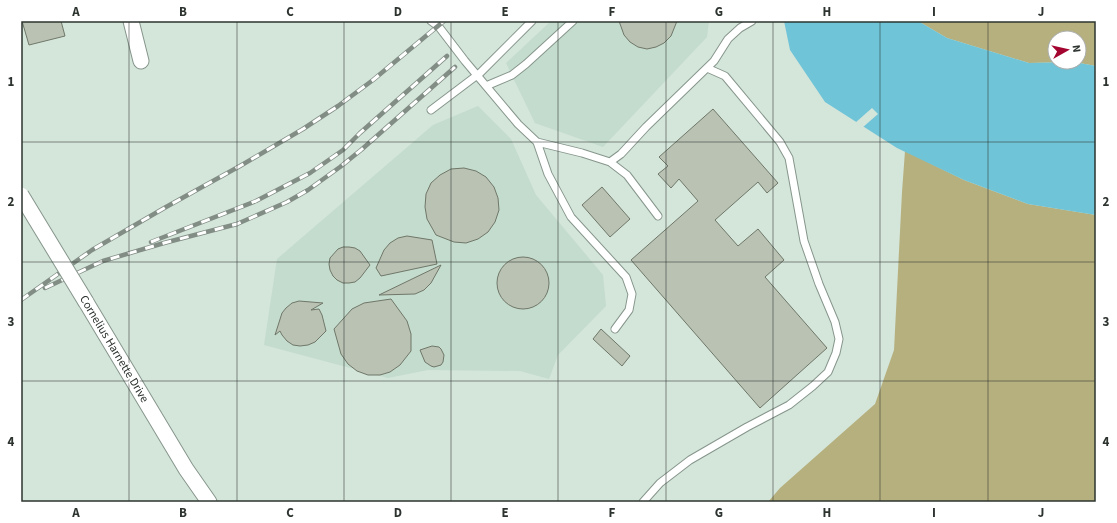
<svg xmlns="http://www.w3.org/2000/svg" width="1117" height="523" viewBox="0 0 1117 523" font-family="'Source Sans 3',sans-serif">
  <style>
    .built { fill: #c4dccd }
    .green { fill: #b6b07e; fill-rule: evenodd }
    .water { fill: #70c4d8 }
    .pier { fill: #d4e5da }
    .building { fill: #bac2b3; stroke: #6f7769 }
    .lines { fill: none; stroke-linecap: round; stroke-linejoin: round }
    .lane-casing { stroke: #86968c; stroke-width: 9 }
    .street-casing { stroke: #86968c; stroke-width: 17 }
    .lane { stroke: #fff; stroke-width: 7 }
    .street { stroke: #fff; stroke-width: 15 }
    .rail-casing { stroke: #818d85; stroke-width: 4.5 }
    .rail { stroke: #fff; stroke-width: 3; stroke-dasharray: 9; stroke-linecap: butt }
    .street-bridge-casing { stroke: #86968c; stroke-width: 17; stroke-linecap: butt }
    .street-bridge { stroke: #fff; stroke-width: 15 }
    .grid { fill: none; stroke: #2d342f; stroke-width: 1; stroke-opacity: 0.55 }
    .labels { text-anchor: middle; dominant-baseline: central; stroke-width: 3; stroke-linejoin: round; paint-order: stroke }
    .street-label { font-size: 12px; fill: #2d342f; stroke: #fff }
    .neatline { fill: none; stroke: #2d342f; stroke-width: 1.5 }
    .grid-label { font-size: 13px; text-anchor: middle; font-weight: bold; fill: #2d342f }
  </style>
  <rect width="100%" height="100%" fill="#d4e5da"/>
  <path class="built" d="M 551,21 L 709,21 L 707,37 L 603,147 L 535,123 L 506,63 Z
    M 478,106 L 511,139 L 536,195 L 603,275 L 606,306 L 558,355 L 549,379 L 520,371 L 428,370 L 388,378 L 264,345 L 277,259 L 433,125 Z"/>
  <path class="green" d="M 918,21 L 1096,21 L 1096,66 L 1074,62 L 1029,63 L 947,38 ZM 1055,38 L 1079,38 L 1079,62 L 1055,62 Z
    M 905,151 L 964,180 L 1028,204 L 1096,215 L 1096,502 L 768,502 L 780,488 L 875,404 L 894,350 L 902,192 Z"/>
  <path class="water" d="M 784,21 L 918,21 L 947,38 L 1029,63 L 1074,62 L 1096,66 L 1096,215 L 1028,204 L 964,180 L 897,148 L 825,102 L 790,50 Z"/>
  <path class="pier" d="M 872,108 L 878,114 L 862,128 L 855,123 Z"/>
  <path class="building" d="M 22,21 L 61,21 L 65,36 L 29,45 Z
    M 619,21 L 677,21 L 671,36 L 664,43 L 656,47 L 647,49 L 638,47 L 630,42 L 624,35 Z
    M 713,109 L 778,183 L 767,193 L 758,182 L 715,220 L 738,246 L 758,229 L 784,260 L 765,277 L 827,348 L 760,408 L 631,260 L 698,201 L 679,179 L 671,188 L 658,174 L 668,166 L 659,157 Z
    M 464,168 L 476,171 L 486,177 L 494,187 L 498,198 L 499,210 L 495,222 L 488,232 L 478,239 L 466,243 L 454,242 L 436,235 L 427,219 L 425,207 L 426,194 L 431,183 L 440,175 L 451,169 Z
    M 602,187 L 630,219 L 610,237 L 582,205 Z
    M 407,236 L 432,240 L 437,264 L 381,276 L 376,268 L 384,250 L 390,243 L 398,238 Z
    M 343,247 L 349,247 L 355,248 L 360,251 L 370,265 L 360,278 L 355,282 L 349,283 L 343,283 L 337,280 L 333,276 L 330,270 L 329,264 L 330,258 L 338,249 Z
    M497 283a26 26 0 1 1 52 0a26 26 0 1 1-52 0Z
    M 441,265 L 431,283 L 424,290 L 415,294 L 379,295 Z
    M 391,299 L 407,321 L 411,334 L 411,351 L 400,365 L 390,372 L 380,375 L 368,375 L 357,371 L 348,364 L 341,354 L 334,329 L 352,309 L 364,303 Z
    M 299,301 L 323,303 L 311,310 L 319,309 L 322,315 L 326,331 L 315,342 L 308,345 L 300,346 L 293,345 L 287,341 L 282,335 L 280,331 L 275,335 L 282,313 L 286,308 L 292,303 Z
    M 601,329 L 630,356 L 622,366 L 593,339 Z
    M 432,346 L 439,347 L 441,349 L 444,355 L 443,362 L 441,365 L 434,367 L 431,366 L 425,362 L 420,350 Z"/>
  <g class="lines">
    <defs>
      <path id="lane" d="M 431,21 L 439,27 L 465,61 L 518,124 L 537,142 L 582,153 L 610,162 L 627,175 L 658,216
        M 486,86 L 512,75 L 526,64 L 573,21
        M 431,110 L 480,73 L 532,21
        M 537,142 L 548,174 L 571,217 L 626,277 L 632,294 L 629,310 L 615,329
        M 610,162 L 621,154 L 646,127 L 714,61 L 728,39 L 740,28 L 752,21
        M 643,502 L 660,483 L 690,460 L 747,427 L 789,405 L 813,386 L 828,372 L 836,353 L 839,339 L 835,322 L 819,284 L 804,241 L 789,158 L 780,142 L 725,76 L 707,68"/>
      <path id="street" d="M 131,21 L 141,61
        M 86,302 L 186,469 L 209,502"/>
    </defs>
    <use href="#lane" class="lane-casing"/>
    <use href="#street" class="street-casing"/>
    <use href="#lane" class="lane"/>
    <use href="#street" class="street"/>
    <defs>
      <path id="rail" d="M 151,242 L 256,201 L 310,173 L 343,150 L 360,133 L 447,56
        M 45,288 L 103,261 L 164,243 L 237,224 L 287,202 L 308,190 L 340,167 L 361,150 L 455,67
        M 21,300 L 92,250 L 166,207 L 240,166 L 303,129 L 338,106 L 373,80 L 444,21"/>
    </defs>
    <use href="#rail" class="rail-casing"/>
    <use href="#rail" class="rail"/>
    <defs>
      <path id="street-bridge" d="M 21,195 L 86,302"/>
    </defs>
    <use href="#street-bridge" class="street-bridge-casing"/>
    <use href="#street-bridge" class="street-bridge"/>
  </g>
  <path class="grid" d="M 129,21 L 129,502M 237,21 L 237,502M 344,21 L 344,502M 451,21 L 451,502M 558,21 L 558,502M 666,21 L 666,502M 773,21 L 773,502M 880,21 L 880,502M 988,21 L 988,502M 21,142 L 1096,142M 21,262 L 1096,262M 21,381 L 1096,381"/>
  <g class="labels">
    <g class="street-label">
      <text transform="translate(114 349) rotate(59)">Cornelius Harnette Drive</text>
    </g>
  </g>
  <rect width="1117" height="523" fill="none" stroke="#ffffff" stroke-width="44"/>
  <g transform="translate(1067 50) rotate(82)"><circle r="19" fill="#ffffff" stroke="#abaeac"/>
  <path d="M0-3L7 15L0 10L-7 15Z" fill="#a30530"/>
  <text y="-6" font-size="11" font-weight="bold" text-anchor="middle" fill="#2d342f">N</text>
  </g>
  <rect x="22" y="22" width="1073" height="479" class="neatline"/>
  <g class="grid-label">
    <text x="76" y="16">A</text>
    <text x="183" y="16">B</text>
    <text x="290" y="16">C</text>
    <text x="398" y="16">D</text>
    <text x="505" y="16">E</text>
    <text x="612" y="16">F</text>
    <text x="719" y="16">G</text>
    <text x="827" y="16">H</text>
    <text x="934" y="16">I</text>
    <text x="1041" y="16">J</text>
    <text x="11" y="86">1</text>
    <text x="1106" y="86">1</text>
    <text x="11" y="206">2</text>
    <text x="1106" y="206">2</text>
    <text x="11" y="326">3</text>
    <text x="1106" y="326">3</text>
    <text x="11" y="446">4</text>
    <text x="1106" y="446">4</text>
    <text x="76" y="517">A</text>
    <text x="183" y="517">B</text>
    <text x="290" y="517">C</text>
    <text x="398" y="517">D</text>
    <text x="505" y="517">E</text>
    <text x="612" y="517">F</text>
    <text x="719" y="517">G</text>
    <text x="827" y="517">H</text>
    <text x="934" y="517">I</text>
    <text x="1041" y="517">J</text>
  </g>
</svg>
